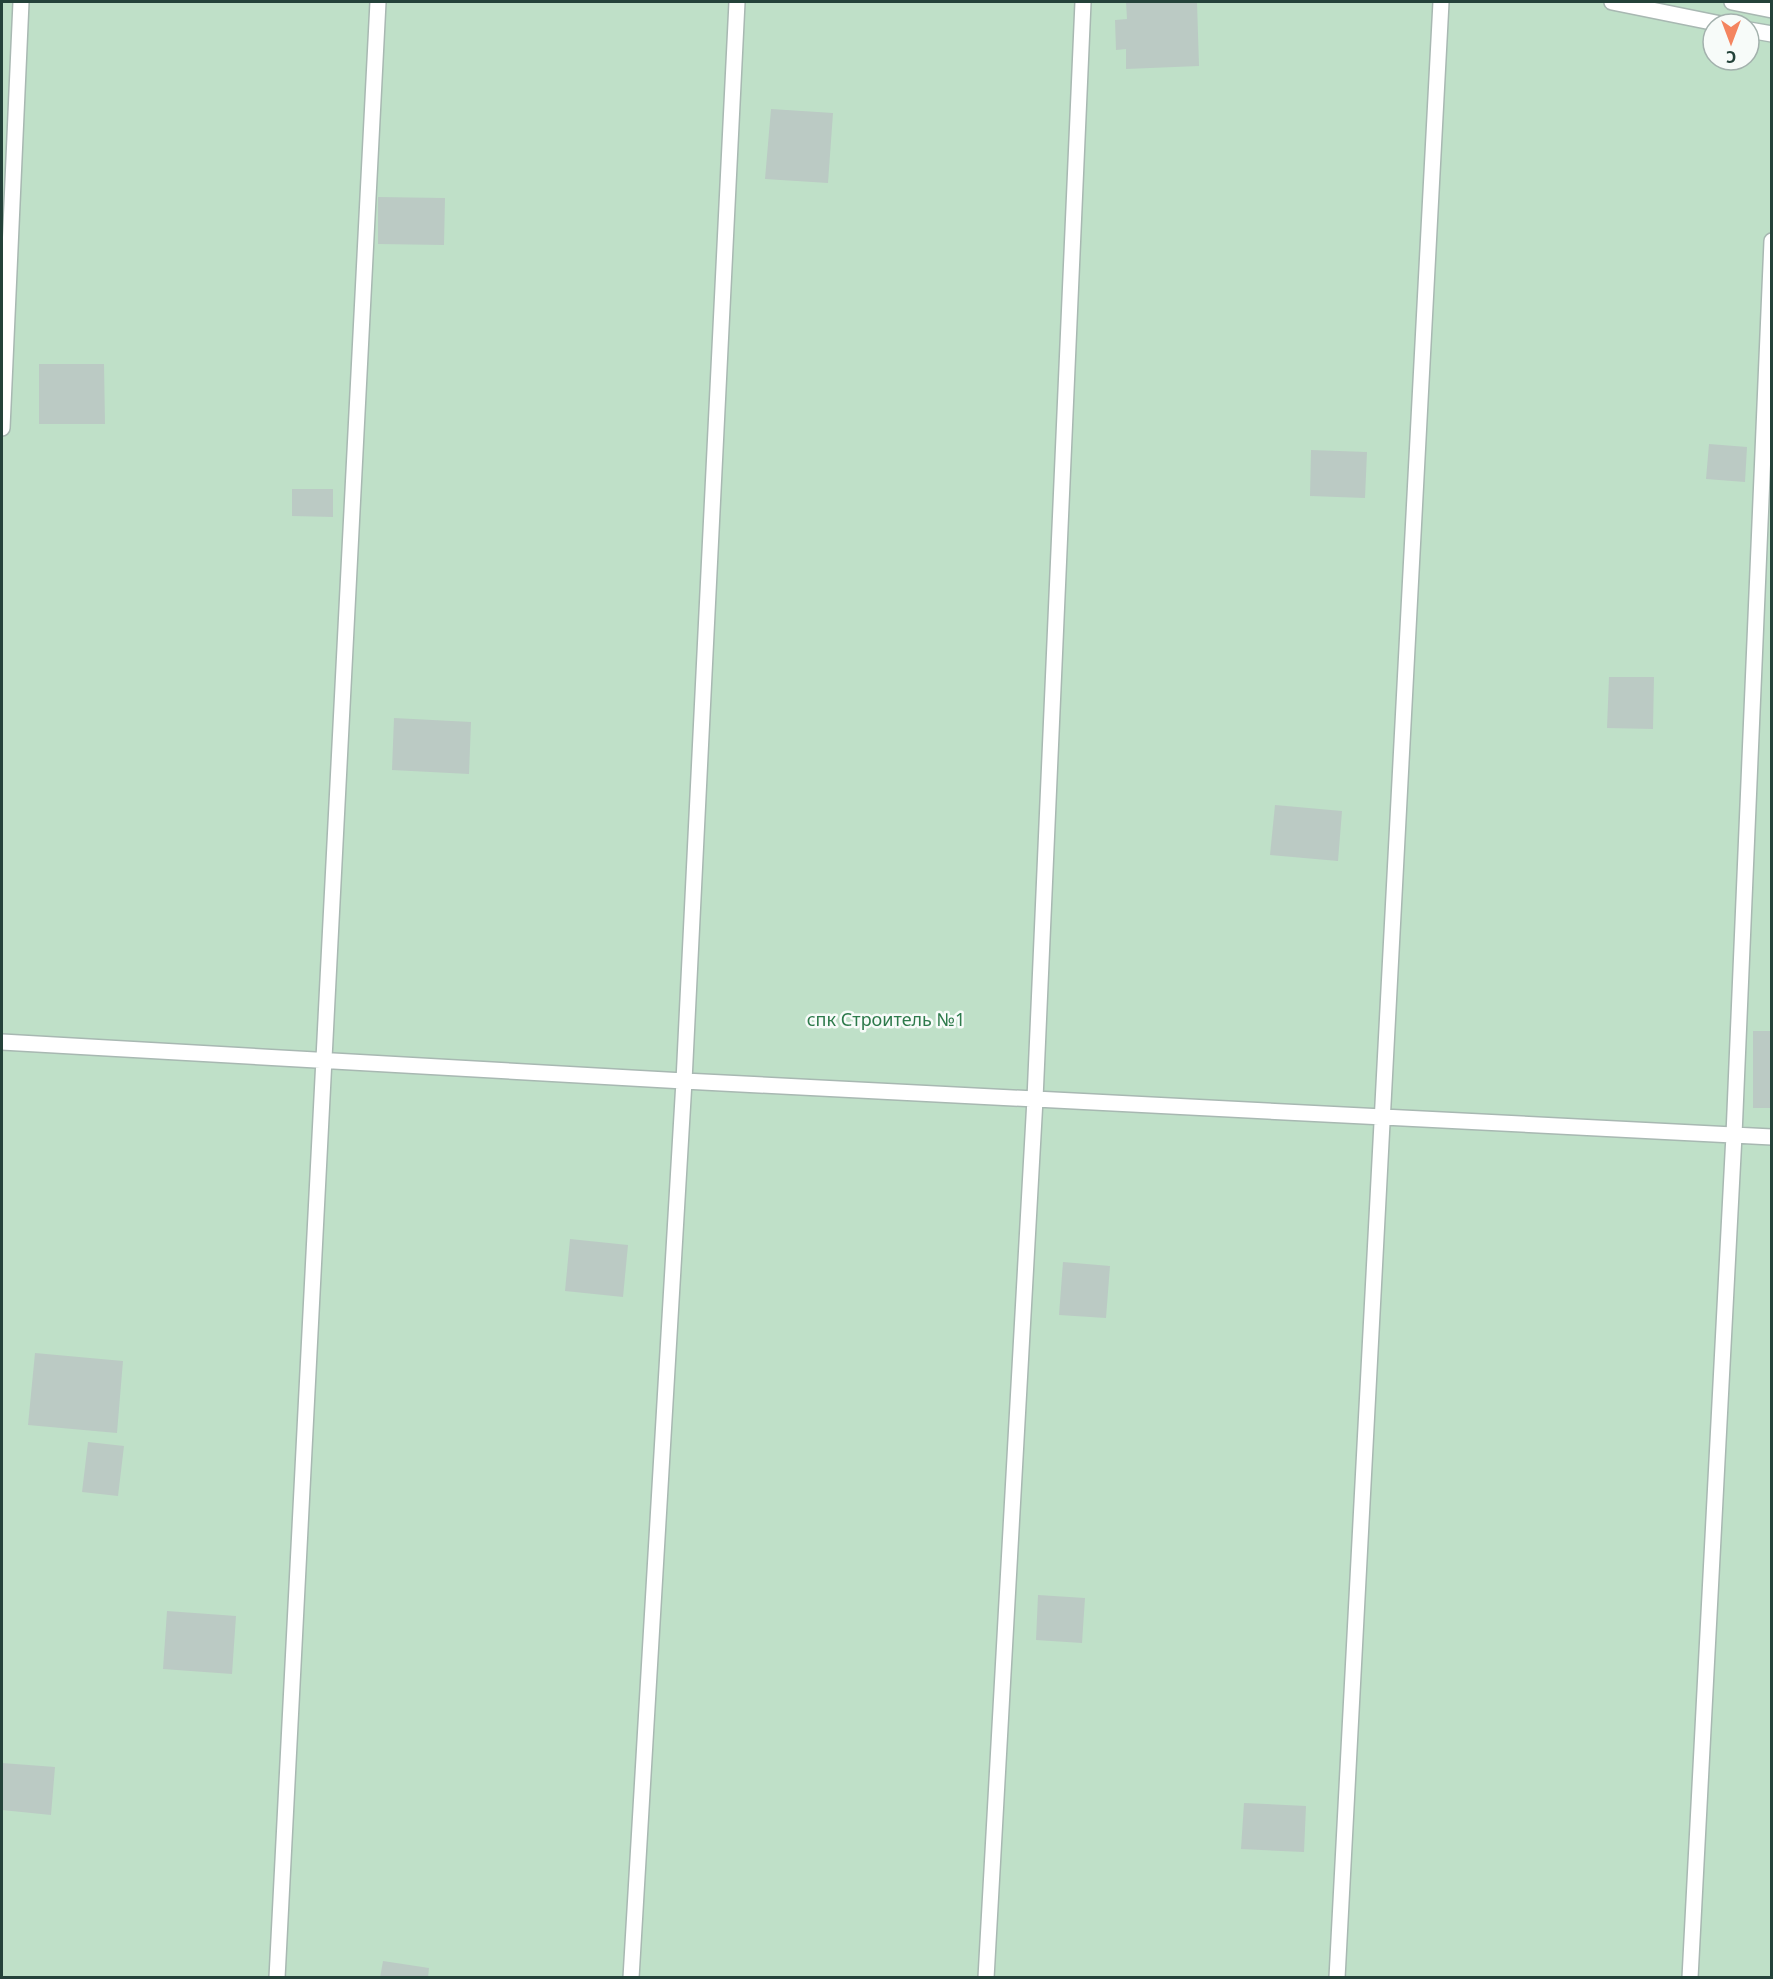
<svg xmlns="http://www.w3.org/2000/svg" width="1773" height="1979" viewBox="0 0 1773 1979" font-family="'Noto Sans',sans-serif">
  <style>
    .green { fill: #bfe0c8; fill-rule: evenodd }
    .building { fill: #bbcac4 }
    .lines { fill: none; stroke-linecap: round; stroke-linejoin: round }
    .service-casing { stroke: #a8b8b2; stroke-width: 18 }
    .service { stroke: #fff; stroke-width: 15 }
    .labels { text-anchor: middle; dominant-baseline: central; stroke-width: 5; stroke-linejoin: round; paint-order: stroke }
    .park-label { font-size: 18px; fill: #2d7a4b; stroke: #f7fbf9 }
  </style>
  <rect width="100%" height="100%" fill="#e6efeb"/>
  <path class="green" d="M 2,2 L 1771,2 L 1771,1977 L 2,1978 ZM 1713,24 L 1749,24 L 1749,60 L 1713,60 Z"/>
  <path class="building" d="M 1126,2 L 1197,2 L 1199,66 L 1126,69 L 1126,49 L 1116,50 L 1115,20 L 1127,19 Z
    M 771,109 L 833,113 L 828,183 L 765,179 Z
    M 378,197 L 445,198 L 444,245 L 378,244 Z
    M 39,364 L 104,364 L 105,424 L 39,424 Z
    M 1709,444 L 1747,447 L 1745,482 L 1706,479 Z
    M 1311,450 L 1367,452 L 1365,498 L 1310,496 Z
    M 292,489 L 333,489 L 333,517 L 292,516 Z
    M 1609,677 L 1654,677 L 1653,729 L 1607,728 Z
    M 394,718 L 471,722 L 469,774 L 392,770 Z
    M 1275,805 L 1342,811 L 1338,861 L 1270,855 Z
    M 1753,1031 L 1772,1031 L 1772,1108 L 1753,1108 Z
    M 570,1239 L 628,1245 L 623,1297 L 565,1291 Z
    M 1063,1262 L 1110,1266 L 1106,1318 L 1059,1315 Z
    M 35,1353 L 123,1361 L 117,1433 L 28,1425 Z
    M 88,1442 L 124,1446 L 118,1496 L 82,1492 Z
    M 1038,1595 L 1085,1598 L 1082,1643 L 1036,1640 Z
    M 167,1611 L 236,1616 L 232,1674 L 163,1669 Z
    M 2,1763 L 55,1767 L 51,1815 L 2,1810 Z
    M 1244,1803 L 1306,1806 L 1304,1852 L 1241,1849 Z
    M 383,1961 L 429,1968 L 428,1978 L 380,1978 Z"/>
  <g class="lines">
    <defs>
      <path id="service" d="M 1612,2 L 1721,24
        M 1732,2 L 1772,10
        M 1749,30 L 1772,34
        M 2,428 L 21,2
        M 2,1042 L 684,1081 L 1772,1137
        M 277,1978 L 378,2
        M 631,1978 L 684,1081 L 737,2
        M 986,1978 L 1035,1099 L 1083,2
        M 1337,1978 L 1441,2
        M 1690,1978 L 1734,1135 L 1772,241"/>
    </defs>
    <use href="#service" class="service-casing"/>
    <use href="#service" class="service"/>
  </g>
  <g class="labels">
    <g class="park-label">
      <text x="886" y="1019">спк Строитель №1</text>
    </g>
  </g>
  <rect width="1773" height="1979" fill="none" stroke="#24423a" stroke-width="6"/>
  <g transform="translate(1731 42) rotate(180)"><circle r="28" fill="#f7fbf9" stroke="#a3b1ad" stroke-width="1.5"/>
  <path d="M0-4.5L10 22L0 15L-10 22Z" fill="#f4845f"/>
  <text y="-9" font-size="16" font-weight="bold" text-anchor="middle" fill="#24423a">С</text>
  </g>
</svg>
